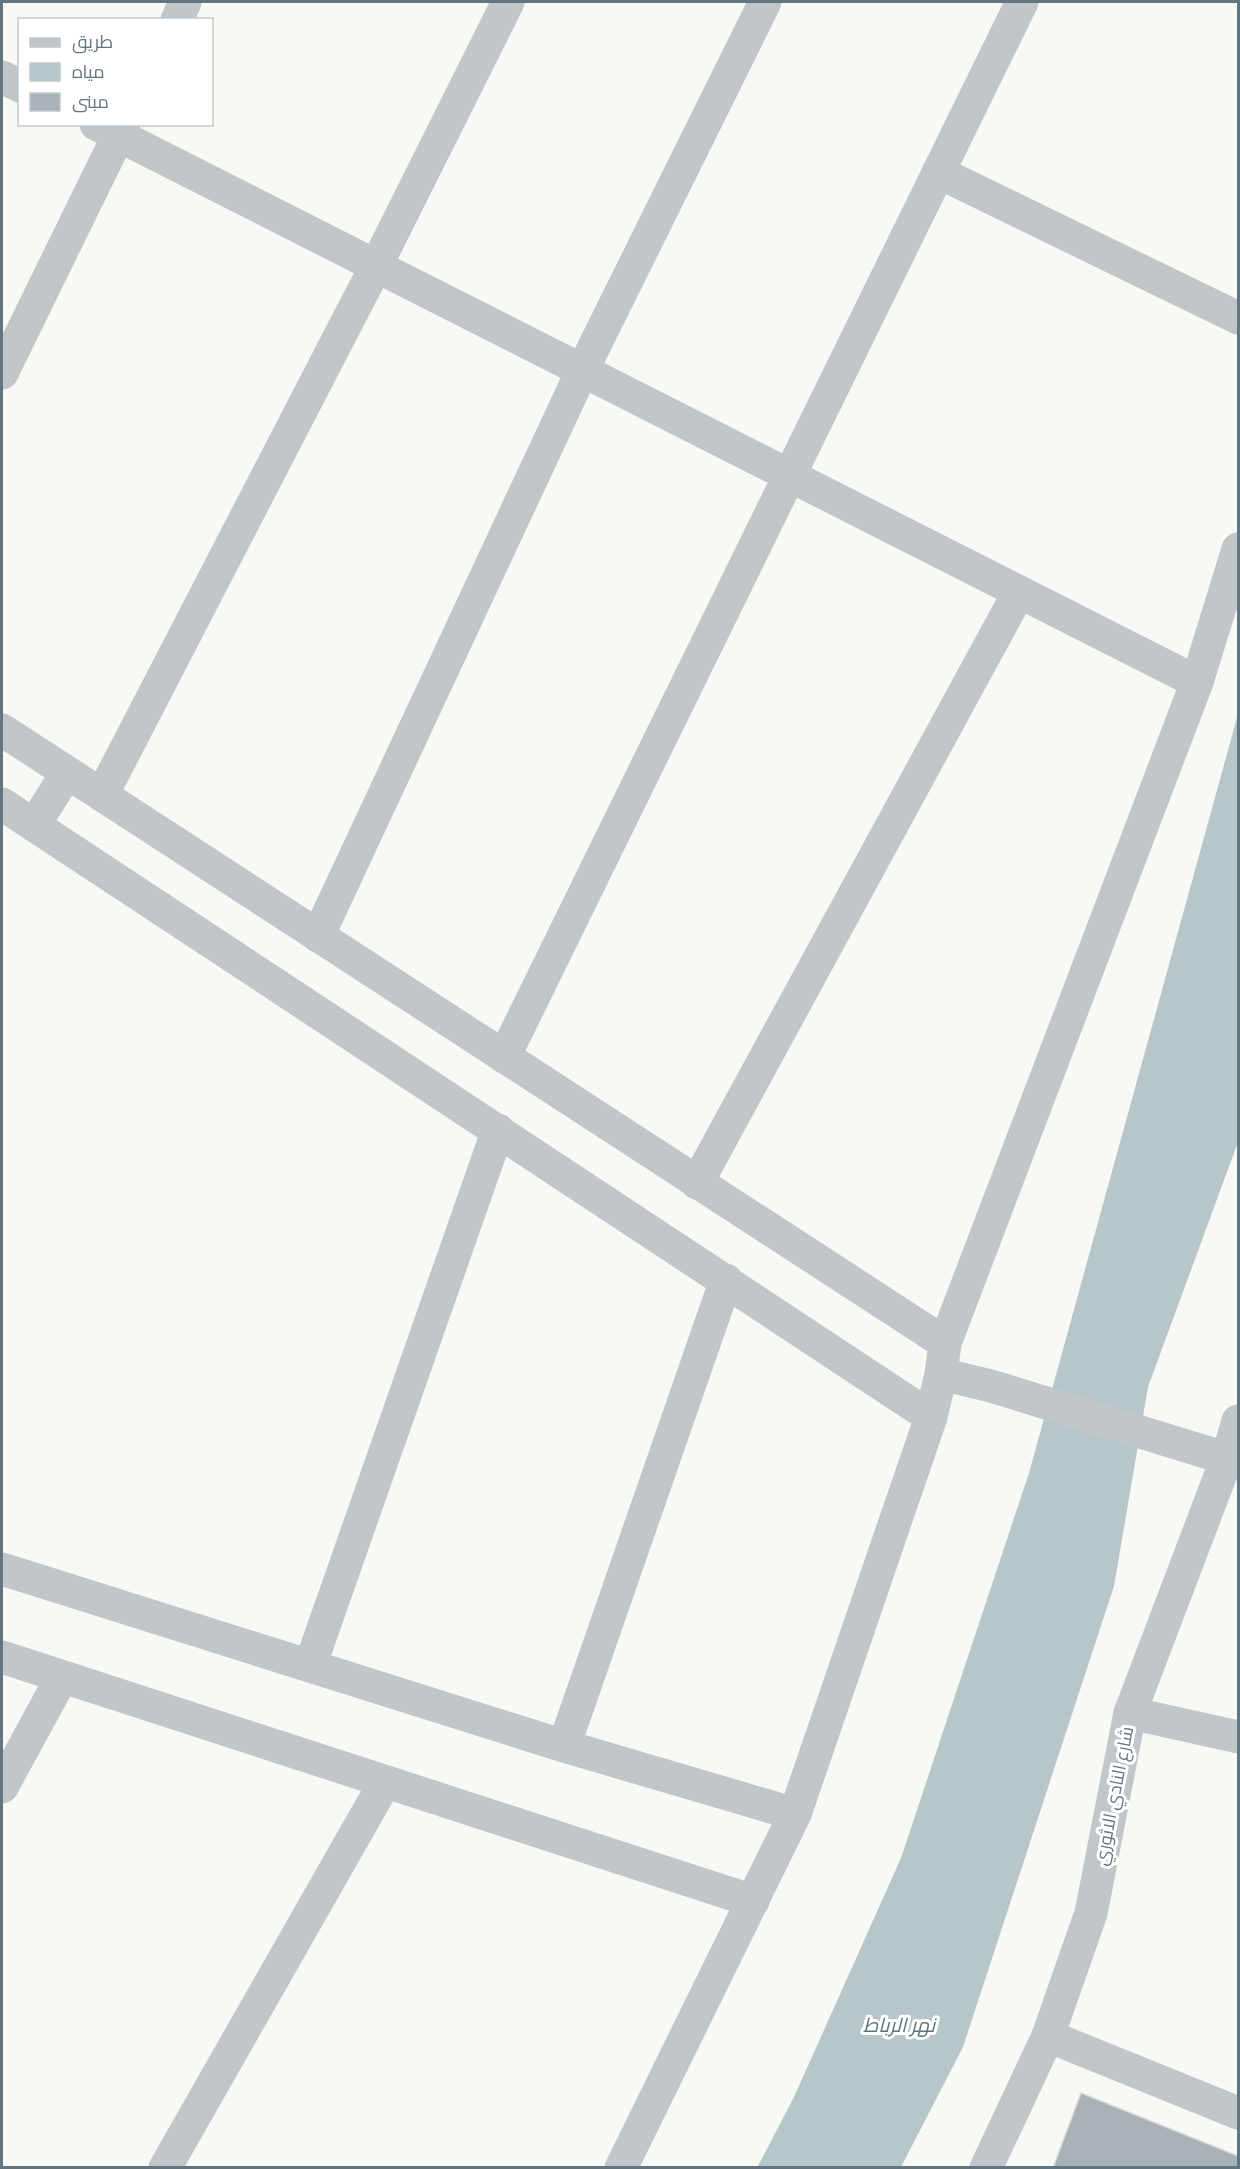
<svg xmlns="http://www.w3.org/2000/svg" width="1240" height="2169" viewBox="0 0 1240 2169" font-family="Karla,Cairo,sans-serif">
  <style>
    .water { fill: #b7c6c9 }
    .building { fill: #a8b2b7; stroke: #dad9d7; stroke-width: 1.5 }
    .lines { fill: none; stroke-linecap: round; stroke-linejoin: round }
    .minor { stroke: #c0c6c9; stroke-width: 33 }
    .tertiary { stroke: #c0c6c9; stroke-width: 33 }
    .labels { text-anchor: middle; dominant-baseline: central; stroke-width: 6; stroke-linejoin: round; paint-order: stroke }
    .street-label { font-size: 18px; fill: #627681; stroke: #fff }
    .water-label { font-size: 20px; font-style: italic; fill: #5c767c; stroke: #fff }
  </style>
  <rect width="100%" height="100%" fill="#f8f8f5"/>
  <path class="water" d="M 1238,714 L 1238,1142 L 1148,1387 L 1114,1586 L 963,2047 L 901,2167 L 757,2168 L 794,2097 L 901,1858 L 1029,1473 Z"/>
  <path class="building" d="M 1081,2093 L 1238,2156 L 1238,2168 L 1053,2168 Z"/>
  <g class="lines">
    <path class="minor" d="M 177,20 L 185,2
      M 2,77 L 20,86
      M 96,124 L 1197,682
      M 938,172 L 1238,318
      M 2,373 L 124,124
      M 102,795 L 376,266 L 508,2
      M 318,936 L 582,371 L 765,2
      M 504,1057 L 1022,2
      M 697,1183 L 1019,592
      M 2,1569 L 564,1746 L 795,1814
      M 2,1657 L 753,1901
      M 310,1666 L 498,1130
      M 1130,1713 L 1238,1737
      M 564,1746 L 726,1280
      M 2,1787 L 62,1677
      M 1048,2036 L 1238,2113
      M 165,2168 L 385,1782"/>
    <path class="tertiary" d="M 2,730 L 945,1343
      M 2,804 L 931,1417
      M 34,825 L 67,773
      M 941,1374 L 991,1386 L 1238,1462
      M 621,2168 L 795,1814 L 931,1417 L 941,1374 L 945,1343 L 1197,682 L 1238,549
      M 986,2168 L 1048,2036 L 1091,1913 L 1130,1713 L 1227,1458 L 1238,1421"/>
  </g>
  <g class="labels">
    <g class="street-label">
      <text transform="translate(1114 1796) rotate(-79)">شارع النادي الاثوري</text>
    </g>
    <g class="water-label">
      <text x="899" y="2025">نهر الرباط</text>
    </g>
  </g>
  <rect width="1240" height="2169" fill="none" stroke="#627681" stroke-width="6"/>
  <rect x="18" y="18" width="195" height="108" fill="#ffffff" stroke="#c0c8cd" stroke-width="1.5"/>
  <rect x="30" y="38" width="30" height="9" fill="#c0c6c9" stroke="#c0c8cd" stroke-width="1.5"/>
  <text x="72" y="48" font-size="18" fill="#627681">طريق</text>
  <rect x="30" y="63" width="30" height="18" fill="#b7c6c9" stroke="#c0c8cd" stroke-width="1.5"/>
  <text x="72" y="78" font-size="18" fill="#627681">مياه</text>
  <rect x="30" y="93" width="30" height="18" fill="#a8b2b7" stroke="#c0c8cd" stroke-width="1.5"/>
  <text x="72" y="108" font-size="18" fill="#627681">مبنى</text>
</svg>
